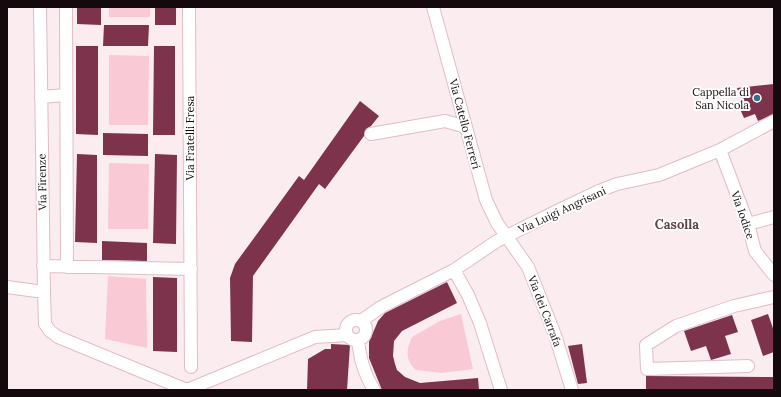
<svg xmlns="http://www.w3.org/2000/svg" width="781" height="397" viewBox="0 0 781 397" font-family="Lora,serif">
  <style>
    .green { fill: #f9c9d5 }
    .building { fill: #7c334b }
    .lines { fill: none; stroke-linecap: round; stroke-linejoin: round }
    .minor-casing { stroke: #e0bdc5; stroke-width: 14 }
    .minor { stroke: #fff; stroke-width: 12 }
    .poi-dot { fill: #376f89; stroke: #fefefe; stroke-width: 1.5 }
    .labels { text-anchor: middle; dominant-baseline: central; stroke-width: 4; stroke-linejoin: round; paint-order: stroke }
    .poi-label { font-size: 11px; fill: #14090c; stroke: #fefefe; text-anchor: end }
    .street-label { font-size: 11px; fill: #14090c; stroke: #fefefe }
    .quarter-label { font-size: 13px; font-weight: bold; fill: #60434a; stroke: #fefefe }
  </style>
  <rect width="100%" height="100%" fill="#fbecf0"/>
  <path class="green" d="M 109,7 L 150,7 L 150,17 L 109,17 Z
    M 109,55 L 149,56 L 148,125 L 109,125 Z
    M 109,163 L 149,164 L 148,229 L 108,229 Z
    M 108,276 L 146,279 L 147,348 L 105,339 Z
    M 461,314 L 473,369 L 441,373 L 416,370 C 405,360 406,350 412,337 L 440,321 Z"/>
  <path class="building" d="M 77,7 L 101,7 L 101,25 L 77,24 Z
    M 155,7 L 176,7 L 176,25 L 155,25 Z
    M 104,25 L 149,25 L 148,46 L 103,46 Z
    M 76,46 L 98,46 L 98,135 L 76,134 Z
    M 154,46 L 175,46 L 175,135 L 153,135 Z
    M 774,84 L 774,114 L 758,121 L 755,114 L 744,118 L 740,109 L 744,107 L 737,88 Z
    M 360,101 L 379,116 L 371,126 L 366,129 L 364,136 L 325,189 L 319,184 L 253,276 L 252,342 L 231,341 L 230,278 L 235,264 L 299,176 L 304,180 Z
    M 103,133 L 148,134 L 148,156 L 103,155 Z
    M 77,154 L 97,155 L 97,243 L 75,242 Z
    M 155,154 L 177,155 L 176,244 L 153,243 Z
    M 102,241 L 147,243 L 147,261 L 102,260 Z
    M 153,277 L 177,278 L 177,352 L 153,351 Z
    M 447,282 L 457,303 L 402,331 L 394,341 L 393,356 L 395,364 L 397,370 L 405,377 L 420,383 L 478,378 L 479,390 L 382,390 L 369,358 L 369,342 L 378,321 L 385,313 Z
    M 768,314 L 774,331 L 774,352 L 763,356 L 751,320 Z
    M 732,315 L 738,332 L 725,336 L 731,354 L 711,360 L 706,346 L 691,351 L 684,331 Z
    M 331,344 L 350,345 L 347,390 L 307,390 L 308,359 L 325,349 L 331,349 Z
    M 582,344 L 587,383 L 578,384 L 568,346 Z
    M 646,376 L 774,377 L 774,390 L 646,390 Z"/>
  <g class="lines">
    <defs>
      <path id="minor" d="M 40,7 L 44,292 L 45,324 L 50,331 L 58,337 L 187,390 L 315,337 L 347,335
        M 66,7 L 67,267
        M 189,7 L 191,367
        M 433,7 L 486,200 L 497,223 L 528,267 L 555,335 L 572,390
        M 41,97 L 66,95
        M 371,134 L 445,121 L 466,127
        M 720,150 L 748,224 L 755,251 L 774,275
        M 748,224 L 774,217
        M 43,266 L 191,269
        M 454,270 L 468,295 L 480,323 L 501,390
        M 7,287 L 44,292
        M346 330a10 10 0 1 1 20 0a10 10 0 1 1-20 0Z
        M 361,321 L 381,307 L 454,270 L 497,241 L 559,210 L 599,191 L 617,184 L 659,175 L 720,150 L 774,121
        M 358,340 C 360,359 364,373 374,390
        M 748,366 L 647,369 L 646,345 L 676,326 L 734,306 L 774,297"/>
    </defs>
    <use href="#minor" class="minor-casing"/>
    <use href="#minor" class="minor"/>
  </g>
  <circle class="poi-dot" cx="757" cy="98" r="4"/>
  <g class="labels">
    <g class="poi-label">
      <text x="749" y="92">Cappella di<tspan x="749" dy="13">San Nicola</tspan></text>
    </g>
    <g class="street-label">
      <text transform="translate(465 124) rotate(75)">Via Catello Ferreri</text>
      <text transform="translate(190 138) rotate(-90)">Via Fratelli Fresa</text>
      <text transform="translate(42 182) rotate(-91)">Via Firenze</text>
      <text transform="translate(562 210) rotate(-25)">Via Luigi Angrisani</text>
      <text transform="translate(743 215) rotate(71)">Via Iodice</text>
      <text transform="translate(545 311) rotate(69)">Via dei Carrafa</text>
    </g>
    <g class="quarter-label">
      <text x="677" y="224">Casolla</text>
    </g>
  </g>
  <rect width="781" height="397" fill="none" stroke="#14090c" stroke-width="16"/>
</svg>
